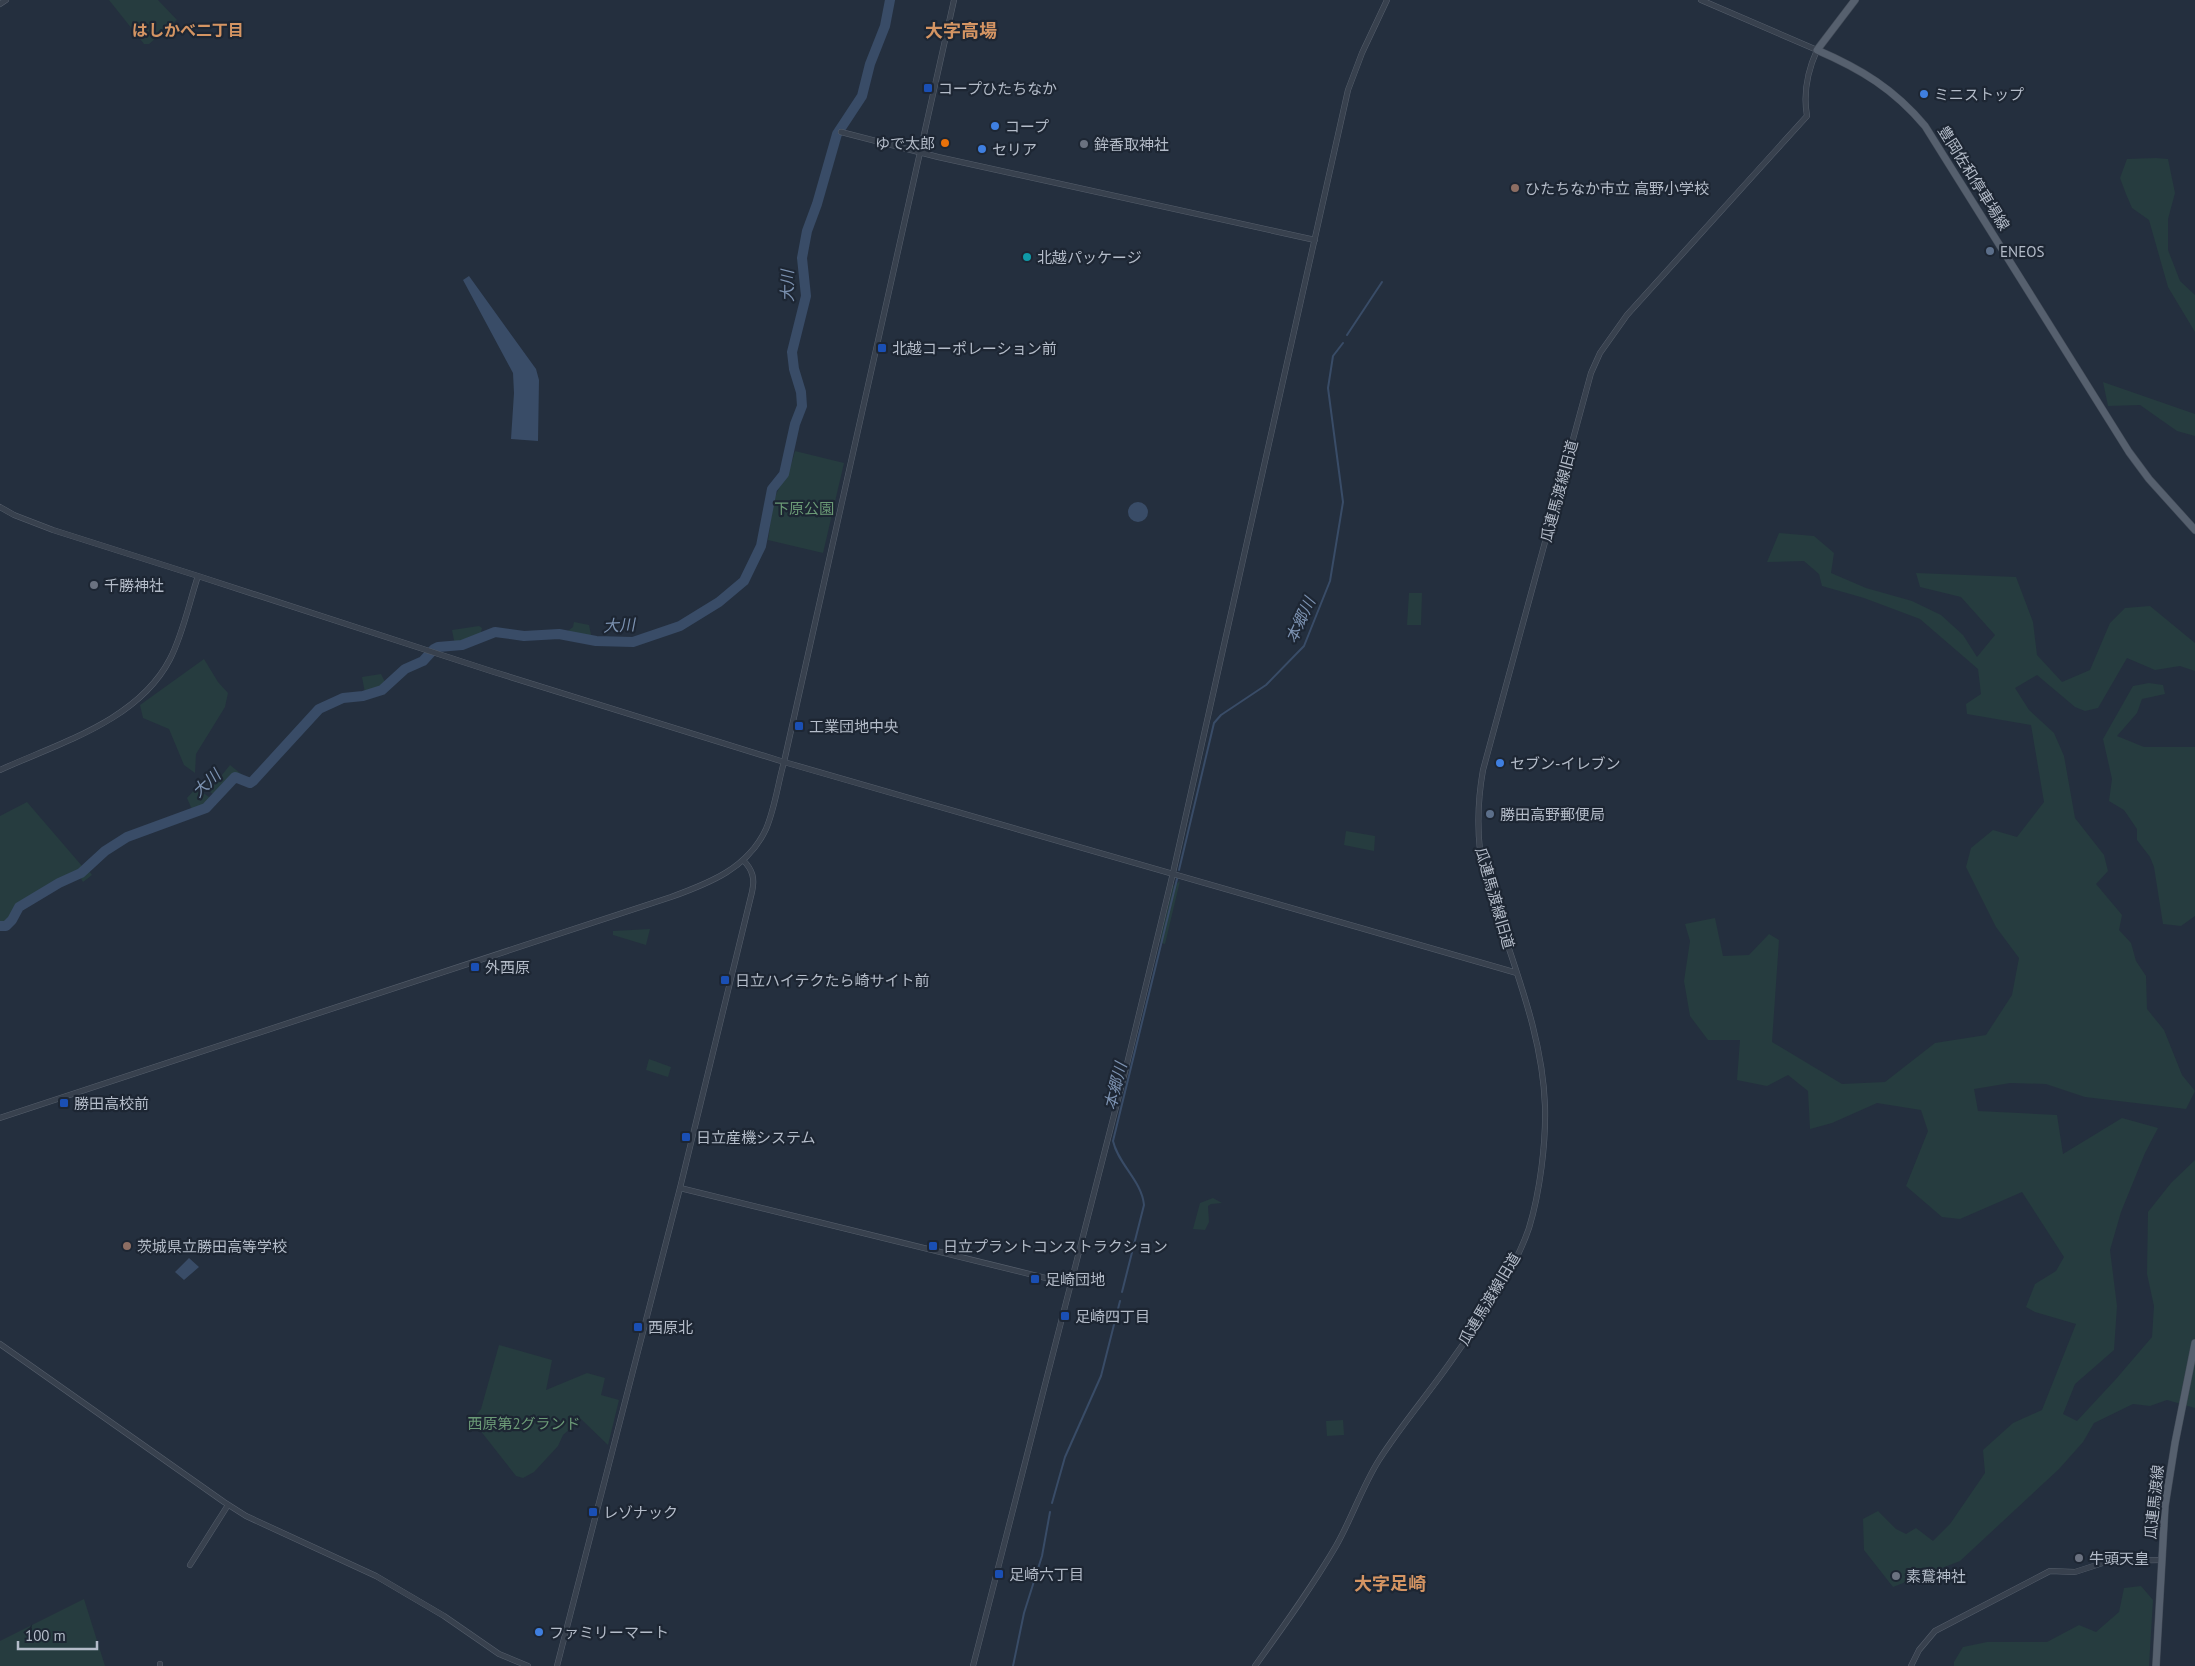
<svg xmlns="http://www.w3.org/2000/svg" width="2195" height="1666" viewBox="0 0 2195 1666" font-family="'PT Sans','Noto Sans JP',sans-serif">
  <style>
    .green { fill: #263c3f }
    .water { fill: #394c67 }
    .lines { fill: none; stroke-linecap: round; stroke-linejoin: round }
    .stream { stroke: #394c67; stroke-width: 2 }
    .river { stroke: #394c67; stroke-width: 10 }
    .minor-casing { stroke: #565f6c; stroke-width: 6 }
    .major-casing { stroke: #414a57; stroke-width: 8 }
    .minor { stroke: #38414e; stroke-width: 5 }
    .major { stroke: #56606e; stroke-width: 7 }
    .transit-dot { fill: #1a4fb4; stroke: #1d2633; stroke-width: 2 }
    .shop-dot { fill: #3f7fe0; stroke: #1d2633; stroke-width: 2 }
    .food-dot { fill: #e8710a; stroke: #1d2633; stroke-width: 2 }
    .worship-dot { fill: #6b7280; stroke: #1d2633; stroke-width: 2 }
    .education-dot { fill: #8d6e63; stroke: #1d2633; stroke-width: 2 }
    .service-dot { fill: #5c6f8a; stroke: #1d2633; stroke-width: 2 }
    .culture-dot { fill: #0f9aa8; stroke: #1d2633; stroke-width: 2 }
    .labels { text-anchor: middle; dominant-baseline: central; stroke-width: 4.5; stroke-linejoin: round; paint-order: stroke }
    .poi-label { font-size: 15px; fill: #b4bcc9; stroke: #1d2633; text-anchor: start }
    .street-label { font-size: 15px; fill: #b4bcc9; stroke: #1d2633 }
    .park-label { font-size: 15px; fill: #6b9a76; stroke: #1d2633 }
    .neighbourhood-label { font-size: 16px; font-weight: bold; fill: #d59563; stroke: #1d2633 }
    .water-label { font-size: 16px; font-style: italic; fill: #7c92b1; stroke: #1d2633 }
    .quarter-label { font-size: 18px; font-weight: bold; fill: #d59563; stroke: #1d2633 }
  </style>
  <rect width="100%" height="100%" fill="#242f3e"/>
  <path class="green" d="M 109,0 L 158,0 L 177,20 L 149,44 L 144,44 Z
    M 2156,158 L 2168,159 L 2175,193 L 2168,219 L 2168,250 L 2180,281 L 2195,295 L 2195,332 L 2168,287 L 2149,220 L 2132,208 L 2126,194 L 2120,178 L 2127,159 Z
    M 2103,382 L 2195,414 L 2195,436 L 2177,431 L 2140,405 L 2108,406 Z
    M 795,451 L 844,463 L 823,553 L 768,540 C 771,524 771,503 779,488 C 787,475 791,467 795,451 Z
    M 1779,533 L 1814,536 L 1834,553 L 1831,573 L 1866,588 L 1912,601 L 1941,615 L 1963,635 L 1977,657 L 1995,635 L 1961,597 L 1920,587 L 1916,573 L 2016,577 L 2033,622 L 2037,655 L 2062,682 L 2090,670 L 2110,623 L 2125,608 L 2150,606 L 2195,643 L 2195,671 L 2180,666 L 2155,670 L 2127,658 L 2098,708 L 2085,711 L 2075,707 L 2037,675 L 2015,688 L 2029,710 L 2054,733 L 2064,756 L 2075,818 L 2104,855 L 2108,871 L 2096,884 L 2122,915 L 2119,930 L 2131,943 L 2136,961 L 2146,976 L 2147,1009 L 2164,1030 L 2182,1075 L 2195,1091 L 2186,1109 L 2085,1097 L 2046,1084 L 2010,1083 L 1974,1089 L 1978,1111 L 2057,1115 L 2063,1154 L 2122,1118 L 2158,1128 L 2145,1153 L 2121,1212 L 2110,1250 L 2117,1306 L 2114,1350 L 2075,1384 L 2063,1414 L 2077,1421 L 2116,1379 L 2152,1337 L 2154,1306 L 2147,1274 L 2148,1212 L 2171,1183 L 2195,1160 L 2195,1408 L 2167,1400 L 2150,1406 L 2133,1404 L 2094,1423 L 2083,1442 L 2059,1469 L 1960,1561 L 1893,1587 L 1864,1550 L 1863,1519 L 1878,1511 L 1896,1529 L 1906,1534 L 1916,1528 L 1933,1541 L 1950,1524 L 1985,1473 L 1983,1450 L 2013,1423 L 2042,1410 L 2076,1324 L 2035,1312 L 2026,1307 L 2035,1284 L 2056,1271 L 2064,1257 L 2022,1192 L 1960,1219 L 1942,1217 L 1906,1186 L 1928,1131 L 1921,1110 L 1877,1103 L 1832,1123 L 1810,1129 L 1808,1091 L 1788,1075 L 1767,1086 L 1737,1080 L 1740,1040 L 1708,1040 L 1690,1016 L 1684,981 L 1690,941 L 1685,924 L 1715,918 L 1723,956 L 1749,955 L 1769,934 L 1779,940 L 1772,1042 L 1842,1084 L 1885,1082 L 1935,1043 L 1986,1035 L 2012,995 L 2019,958 L 1996,927 L 1966,867 L 1971,848 L 1993,830 L 2017,837 L 2044,802 L 2031,725 L 1967,714 L 1966,704 L 1981,694 L 1978,669 L 1920,619 L 1864,598 L 1822,586 L 1819,574 L 1804,561 L 1767,562 Z
    M 1409,593 L 1422,593 L 1421,625 L 1407,625 Z
    M 574,622 L 589,625 L 592,639 L 564,634 L 573,627 Z
    M 479,626 L 482,628 L 480,637 L 455,645 L 452,630 Z
    M 204,659 L 218,682 L 228,693 L 225,707 L 196,754 L 195,773 L 184,765 L 169,729 L 143,718 L 140,705 Z
    M 381,674 L 386,684 L 365,693 L 362,677 Z
    M 2149,683 L 2163,685 L 2165,694 L 2142,699 L 2137,713 L 2117,736 L 2144,747 L 2195,747 L 2195,916 L 2181,926 L 2163,924 L 2154,867 L 2150,857 L 2137,840 L 2137,829 L 2124,810 L 2109,801 L 2112,779 L 2103,739 L 2133,686 Z
    M 230,765 L 245,777 L 235,775 L 215,796 L 209,791 Z
    M 196,788 L 212,799 L 206,807 L 193,812 L 187,798 Z
    M 27,802 L 82,866 L 85,865 L 92,875 L 83,882 L 78,874 L 72,872 L 18,905 L 8,921 L 0,924 L 0,816 Z
    M 1346,831 L 1375,836 L 1374,851 L 1344,845 Z
    M 1180,881 L 1165,944 L 1161,943 L 1160,940 L 1173,886 Z
    M 650,929 L 646,945 L 613,935 L 613,931 Z
    M 649,1059 L 671,1067 L 668,1077 L 646,1070 Z
    M 1213,1198 L 1222,1203 L 1211,1204 L 1208,1206 L 1209,1222 L 1205,1230 L 1193,1229 L 1200,1203 Z
    M 499,1345 L 552,1360 L 546,1390 L 587,1373 L 605,1378 L 601,1395 L 619,1400 L 608,1445 L 581,1419 L 563,1435 L 558,1446 L 534,1472 L 523,1478 L 516,1476 L 472,1420 L 481,1409 Z
    M 1343,1420 L 1344,1435 L 1327,1436 L 1326,1421 Z
    M 2141,1586 L 2153,1600 L 2149,1666 L 1954,1666 L 1954,1662 L 1963,1647 L 1987,1642 L 2047,1642 L 2079,1625 L 2096,1632 L 2119,1612 L 2124,1588 Z
    M 84,1599 L 105,1666 L 0,1666 L 0,1641 Z"/>
  <path class="water" d="M 469,276 L 536,369 L 539,380 L 538,441 L 511,439 L 514,393 L 513,373 L 463,280 Z
    M1128 512a10 10 0 1 1 20 0a10 10 0 1 1-20 0Z
    M 189,1258 L 199,1267 L 184,1280 L 175,1272 Z"/>
  <g class="lines">
    <path class="stream" d="M 1347,335 L 1382,282
      M 1179,870 L 1214,723 L 1221,715 L 1266,685 L 1304,646 L 1330,581 L 1343,502 L 1328,388 L 1333,356 L 1343,343
      M 1122,1292 L 1144,1205 C 1142,1181 1118,1164 1113,1141 L 1177,879
      M 1052,1503 L 1065,1457 L 1101,1376 L 1120,1301
      M 1013,1666 L 1024,1613 L 1042,1556 L 1050,1512"/>
    <path class="river" d="M 0,926 L 6,926 L 12,920 L 19,907 L 59,883 L 81,873 L 105,851 L 127,837 L 206,808 L 235,777 L 250,783 L 253,781 L 319,709 L 343,698 L 363,696 L 382,690 L 405,669 L 423,661 L 434,649 L 438,647 L 462,645 L 495,632 L 524,636 L 559,634 L 596,641 L 633,642 L 680,626 L 719,602 L 744,581 L 761,546 L 772,489 L 784,474 L 795,424 L 802,406 L 801,392 L 794,369 L 792,352 L 806,296 L 802,258 L 807,231 L 817,204 L 837,134 L 862,96 L 870,64 L 885,26 L 890,0"/>
    <defs>
      <path id="minor" d="M 0,4 L 6,0
        M 841,132 L 938,157 L 1315,240
        M 0,507 L 14,515 L 53,530 L 198,576
        M 0,770 C 59,743 138,721 170,659 C 183,634 189,603 198,576 L 494,672 L 784,762 L 1517,973
        M 0,1118 L 671,897 C 710,883 748,868 766,829 C 775,808 778,783 784,762 L 954,0
        M 680,1188 L 1070,1284
        M 0,1344 L 224,1502 L 246,1516 L 376,1576 L 444,1616 L 499,1654 L 528,1666
        M 190,1565 L 228,1505
        M 160,1664 L 160,1666
        M 557,1666 L 680,1188 L 752,892 C 755,879 753,870 743,860
        M 973,1666 L 1125,1072 L 1173,873 L 1348,90 L 1362,53 L 1387,0
        M 1255,1666 C 1283,1627 1312,1587 1336,1546 C 1352,1518 1362,1487 1379,1460 C 1402,1424 1430,1392 1454,1357 C 1481,1319 1514,1272 1529,1228 C 1540,1192 1546,1143 1545,1106 C 1542,1017 1499,937 1480,851 C 1477,823 1478,798 1483,770 L 1591,373 L 1600,353 L 1627,315 L 1807,116 C 1803,93 1808,70 1817,50 L 1701,0
        M 1911,1666 L 1919,1650 L 1935,1631 L 2050,1571 L 2075,1572 L 2109,1561 L 2162,1560"/>
      <path id="major" d="M 1855,0 L 1817,50 C 1861,69 1894,89 1925,126 L 2129,452 L 2149,479 L 2195,530
        M 2156,1666 L 2165,1506 L 2175,1443 L 2195,1343"/>
    </defs>
    <use href="#minor" class="minor-casing"/>
    <use href="#major" class="major-casing"/>
    <use href="#minor" class="minor"/>
    <use href="#major" class="major"/>
  </g>
  <g class="transit-dot">
    <rect x="923" y="83" width="10" height="10" rx="2.5"/>
    <rect x="877" y="343" width="10" height="10" rx="2.5"/>
    <rect x="794" y="721" width="10" height="10" rx="2.5"/>
    <rect x="470" y="962" width="10" height="10" rx="2.5"/>
    <rect x="720" y="975" width="10" height="10" rx="2.5"/>
    <rect x="59" y="1098" width="10" height="10" rx="2.5"/>
    <rect x="681" y="1132" width="10" height="10" rx="2.5"/>
    <rect x="928" y="1241" width="10" height="10" rx="2.5"/>
    <rect x="1030" y="1274" width="10" height="10" rx="2.5"/>
    <rect x="1060" y="1311" width="10" height="10" rx="2.5"/>
    <rect x="633" y="1322" width="10" height="10" rx="2.5"/>
    <rect x="588" y="1507" width="10" height="10" rx="2.5"/>
    <rect x="994" y="1569" width="10" height="10" rx="2.5"/>
  </g>
  <g class="shop-dot">
    <circle cx="1924" cy="94" r="5"/>
    <circle cx="995" cy="126" r="5"/>
    <circle cx="982" cy="149" r="5"/>
    <circle cx="1500" cy="763" r="5"/>
    <circle cx="539" cy="1632" r="5"/>
  </g>
  <circle class="food-dot" cx="945" cy="143" r="5"/>
  <g class="worship-dot">
    <circle cx="1084" cy="144" r="5"/>
    <circle cx="94" cy="585" r="5"/>
    <circle cx="2079" cy="1558" r="5"/>
    <circle cx="1896" cy="1576" r="5"/>
  </g>
  <g class="education-dot">
    <circle cx="1515" cy="188" r="5"/>
    <circle cx="127" cy="1246" r="5"/>
  </g>
  <g class="service-dot">
    <circle cx="1990" cy="251" r="5"/>
    <circle cx="1490" cy="814" r="5"/>
  </g>
  <circle class="culture-dot" cx="1027" cy="257" r="5"/>
  <g class="labels">
    <g class="poi-label">
      <text x="938" y="88">コープひたちなか</text>
      <text x="1934" y="94">ミニストップ</text>
      <text x="1005" y="126">コープ</text>
      <text x="935" y="143" text-anchor="end">ゆで太郎</text>
      <text x="1094" y="144">鉾香取神社</text>
      <text x="992" y="149">セリア</text>
      <text x="1525" y="188">ひたちなか市立 高野小学校</text>
      <text x="2000" y="251">ENEOS</text>
      <text x="1037" y="257">北越パッケージ</text>
      <text x="892" y="348">北越コーポレーション前</text>
      <text x="104" y="585">千勝神社</text>
      <text x="809" y="726">工業団地中央</text>
      <text x="1510" y="763">セブン-イレブン</text>
      <text x="1500" y="814">勝田高野郵便局</text>
      <text x="485" y="967">外西原</text>
      <text x="735" y="980">日立ハイテクたら崎サイト前</text>
      <text x="74" y="1103">勝田高校前</text>
      <text x="696" y="1137">日立産機システム</text>
      <text x="137" y="1246">茨城県立勝田高等学校</text>
      <text x="943" y="1246">日立プラントコンストラクション</text>
      <text x="1045" y="1279">足崎団地</text>
      <text x="1075" y="1316">足崎四丁目</text>
      <text x="648" y="1327">西原北</text>
      <text x="603" y="1512">レゾナック</text>
      <text x="2089" y="1558">牛頭天皇</text>
      <text x="1009" y="1574">足崎六丁目</text>
      <text x="1906" y="1576">素鵞神社</text>
      <text x="549" y="1632">ファミリーマート</text>
    </g>
    <g class="street-label">
      <text transform="translate(1974 178) rotate(58)">豊岡佐和停車場線</text>
      <text transform="translate(1559 491) rotate(-75)">瓜連馬渡線旧道</text>
      <text transform="translate(1495 898) rotate(74)">瓜連馬渡線旧道</text>
      <text transform="translate(1489 1299) rotate(-59)">瓜連馬渡線旧道</text>
      <text transform="translate(2154 1502) rotate(-84)">瓜連馬渡線</text>
    </g>
    <g class="park-label">
      <text x="804" y="508">下原公園</text>
      <text x="524" y="1423">西原第2グランド</text>
    </g>
    <g class="neighbourhood-label">
      <text x="188" y="30">はしかべ二丁目</text>
    </g>
    <g class="water-label">
      <text transform="translate(787 286) rotate(-90)">大川</text>
      <text transform="translate(1300 620) rotate(-65)">本郷川</text>
      <text transform="translate(619 625) rotate(-3)">大川</text>
      <text transform="translate(206 783) rotate(-43)">大川</text>
      <text transform="translate(1115 1086) rotate(-76)">本郷川</text>
    </g>
    <g class="quarter-label">
      <text x="961" y="30">大字高場</text>
      <text x="1390" y="1583">大字足崎</text>
    </g>
  </g>
  <path d="M18 1641v8h79v-8" fill="none" stroke="#b4bcc9" stroke-width="2.5"/>
  <text x="25" y="1641" font-size="15" fill="#b4bcc9" stroke="#1d2633" stroke-width="4" paint-order="stroke">100 m</text>
</svg>
